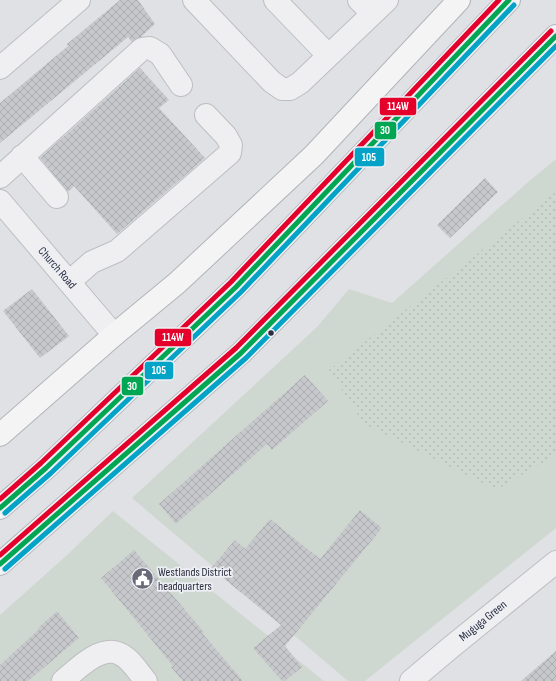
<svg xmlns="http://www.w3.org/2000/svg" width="556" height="681" viewBox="0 0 556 681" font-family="'Sofia Sans Condensed',sans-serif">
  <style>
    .green { fill: #cfd8d0 }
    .park { fill: url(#park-dots) }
    .building { fill: url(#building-cross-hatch) }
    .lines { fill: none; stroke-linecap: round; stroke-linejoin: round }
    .minor-casing { stroke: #bdbec1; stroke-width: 24 }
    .highway-casing { stroke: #b2b4b9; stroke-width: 24 }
    .minor { stroke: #efeff1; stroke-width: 22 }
    .highway { stroke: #f4f4f5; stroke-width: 22 }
    .bus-1-casing { stroke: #edeff4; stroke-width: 8 }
    .bus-2-casing { stroke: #edeff4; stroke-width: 8 }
    .bus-3-casing { stroke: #edeff4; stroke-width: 8 }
    .bus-1 { stroke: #00a651; stroke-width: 5 }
    .bus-2 { stroke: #02a3c7; stroke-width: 5 }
    .bus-3 { stroke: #e4002b; stroke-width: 5 }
    .bus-dot { fill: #282c3c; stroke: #edeff4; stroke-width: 1.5 }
    .labels { text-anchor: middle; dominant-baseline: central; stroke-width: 3.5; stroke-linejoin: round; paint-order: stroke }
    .street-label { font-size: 12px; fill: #282c3c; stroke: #edeff4 }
    .poi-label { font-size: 12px; fill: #282c3c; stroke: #edeff4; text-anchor: start }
    .line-badge { stroke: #edeff4; stroke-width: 1.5 }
    .badge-label { font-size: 11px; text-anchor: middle; font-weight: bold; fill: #fff }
  </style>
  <defs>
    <pattern id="park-dots" width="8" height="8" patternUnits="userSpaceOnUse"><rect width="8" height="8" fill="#cfd8d0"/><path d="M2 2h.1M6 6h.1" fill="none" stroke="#b2bab4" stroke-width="1.8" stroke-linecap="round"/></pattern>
    <pattern id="building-cross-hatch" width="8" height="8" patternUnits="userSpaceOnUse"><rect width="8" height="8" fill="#c7c8cc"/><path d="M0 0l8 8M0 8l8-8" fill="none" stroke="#abacb0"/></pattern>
  </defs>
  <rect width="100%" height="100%" fill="#e0e1e4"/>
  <path class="green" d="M 556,159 L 556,528 L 365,681 L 348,681 L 132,498 L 317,327 L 349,289 L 392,303 L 527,183 Z
    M 113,511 L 324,681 L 0,681 L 0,615 L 67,555 Z"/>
  <path class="park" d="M 556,192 L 556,455 L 496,490 L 364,424 L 329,370 Z"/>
  <path class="building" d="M 120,0 L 138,0 L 155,24 L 141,37 L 132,42 L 128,37 L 0,143 L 0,103 L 68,46 L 67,44 Z
    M 140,68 L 169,100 L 159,108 L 205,158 L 117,234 L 74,186 L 68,192 L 40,158 Z
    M 485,178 L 498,192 L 450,238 L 437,225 Z
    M 32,289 L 69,336 L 40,358 L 3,311 Z
    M 305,375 L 328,401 L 272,450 L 267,444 L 176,524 L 159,504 Z
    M 360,510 L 382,528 L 285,646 L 302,667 L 285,681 L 282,681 L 253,648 L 281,625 L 211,568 L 235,540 L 245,549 L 270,519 L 320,559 Z
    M 134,550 L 204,632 L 202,633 L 243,681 L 183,681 L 171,667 L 173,666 L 101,578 Z
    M 57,611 L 79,638 L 28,681 L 0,681 L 0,665 L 39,629 L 38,628 Z
    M 556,651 L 556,681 L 521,681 Z"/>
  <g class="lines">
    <defs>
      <path id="minor" d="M 194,0 L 272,82 L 282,89 L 290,89 L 300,83 L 387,0
        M 275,0 L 328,55
        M 359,0 L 372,13
        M 0,68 L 79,0
        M 22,156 L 57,197
        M 0,177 L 142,49 L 150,48 L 160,54 L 181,85
        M 0,201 L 114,335
        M 69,282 L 92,262 L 117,251 L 230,153 L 231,145 L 226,136 L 206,115
        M 63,681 C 76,670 101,644 120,654 C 131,659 138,672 146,681
        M 411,681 L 450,648 L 556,562"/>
      <path id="highway" d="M 0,435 L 114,335 L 177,283 L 314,155 L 459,0
        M 0,508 L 46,468 L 236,287 L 509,0
        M 0,564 L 241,353 L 556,36"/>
    </defs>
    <use href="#minor" class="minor-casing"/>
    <use href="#highway" class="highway-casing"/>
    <use href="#minor" class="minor"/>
    <use href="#highway" class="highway"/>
    <defs>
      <path id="bus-1" d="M 0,508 L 46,468 L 236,287 L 509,0
        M 0,564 L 241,353 L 556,36"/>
      <path id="bus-2" d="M 5,513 L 51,473 L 241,292 L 514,5
        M 5,569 L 246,358 L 556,46"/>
      <path id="bus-3" d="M 0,499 L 41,463 L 231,282 L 499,0
        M 0,555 L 236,348 L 551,31"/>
    </defs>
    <use href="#bus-1" class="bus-1-casing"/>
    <use href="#bus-2" class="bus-2-casing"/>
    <use href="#bus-3" class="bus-3-casing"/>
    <use href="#bus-1" class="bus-1"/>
    <use href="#bus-2" class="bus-2"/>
    <use href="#bus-3" class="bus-3"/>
  </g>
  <defs>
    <symbol id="civic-disc" viewBox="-11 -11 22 22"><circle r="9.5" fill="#686b77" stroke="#edeff4"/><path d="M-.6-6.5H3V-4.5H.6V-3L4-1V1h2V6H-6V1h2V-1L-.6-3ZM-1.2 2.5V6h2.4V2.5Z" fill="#fff"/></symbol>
  </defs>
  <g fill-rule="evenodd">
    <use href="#civic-disc" x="130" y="566" width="25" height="25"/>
  </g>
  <circle class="bus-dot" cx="271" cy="333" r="3.5"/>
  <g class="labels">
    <g class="street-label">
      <text transform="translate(57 268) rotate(49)">Church Road</text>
      <text transform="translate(483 621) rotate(-39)">Muguga Green</text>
    </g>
    <g class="poi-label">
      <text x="158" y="572">Westlands District<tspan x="158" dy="14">headquarters</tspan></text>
    </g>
  </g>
  <g class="line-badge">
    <rect x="379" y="97" width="38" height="19" rx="4" fill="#e4002b"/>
    <rect x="374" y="121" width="23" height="19" rx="4" fill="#00a651"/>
    <rect x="354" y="147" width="31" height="20" rx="4" fill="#02a3c7"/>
    <rect x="154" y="328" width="38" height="19" rx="4" fill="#e4002b"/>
    <rect x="144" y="361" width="30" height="19" rx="4" fill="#02a3c7"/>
    <rect x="121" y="376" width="23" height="20" rx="4" fill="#00a651"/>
  </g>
  <g class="badge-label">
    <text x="398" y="110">114W</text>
    <text x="385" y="134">30</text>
    <text x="369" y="161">105</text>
    <text x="173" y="341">114W</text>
    <text x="159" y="374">105</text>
    <text x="132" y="390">30</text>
  </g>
</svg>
